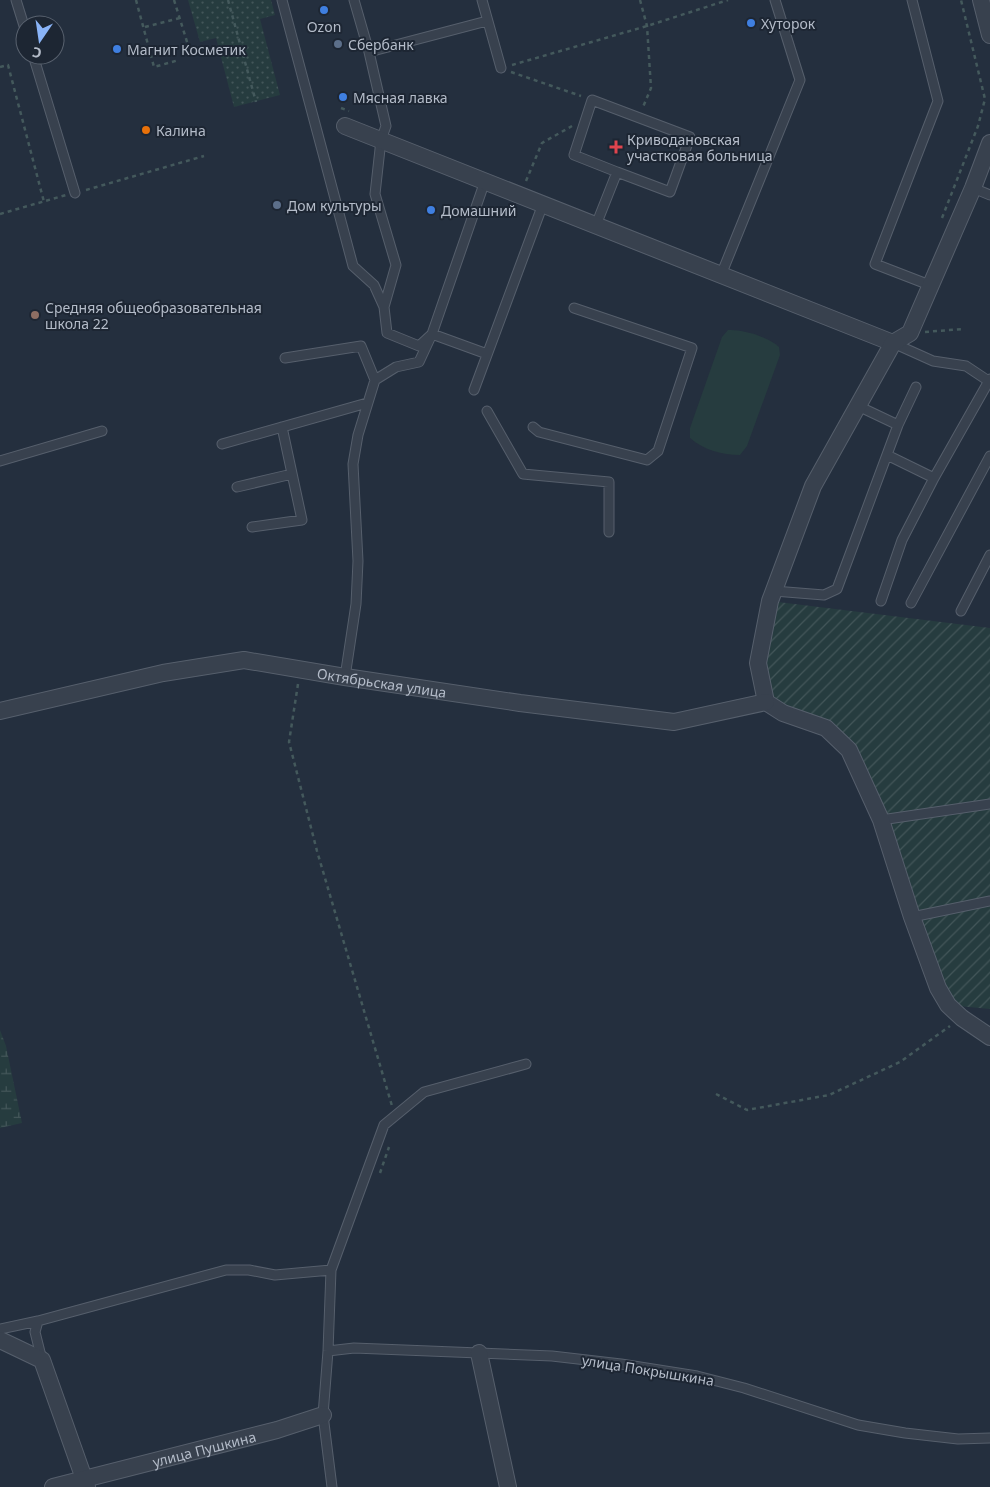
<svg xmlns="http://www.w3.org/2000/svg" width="990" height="1487" viewBox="0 0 990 1487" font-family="'Noto Sans',sans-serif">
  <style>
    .grass { fill: url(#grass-dots) }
    .wetland { fill: url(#wetland-marsh) }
    .garden { fill: url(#garden-furrows) }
    .pitch { fill: #263c3f }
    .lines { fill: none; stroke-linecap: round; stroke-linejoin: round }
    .lane-casing { stroke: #565f6c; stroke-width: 11 }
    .street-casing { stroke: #565f6c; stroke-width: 18 }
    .path { stroke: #44595c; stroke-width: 2.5; stroke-dasharray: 4 4; stroke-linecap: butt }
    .lane { stroke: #38414e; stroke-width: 9 }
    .street { stroke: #38414e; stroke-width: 16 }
    .shop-dot { fill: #3f7fe0; stroke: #1d2633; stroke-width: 2 }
    .service-dot { fill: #5c6f8a; stroke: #1d2633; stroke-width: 2 }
    .food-dot { fill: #e8710a; stroke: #1d2633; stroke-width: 2 }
    .health-dot { fill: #e0444e; stroke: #1d2633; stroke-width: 2 }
    .education-dot { fill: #8d6e63; stroke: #1d2633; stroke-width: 2 }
    .labels { text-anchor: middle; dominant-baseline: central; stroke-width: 4; stroke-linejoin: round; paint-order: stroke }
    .poi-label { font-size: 14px; fill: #b4bcc9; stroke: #1d2633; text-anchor: start }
    .street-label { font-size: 14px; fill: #b4bcc9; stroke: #1d2633 }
  </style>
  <defs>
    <pattern id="grass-dots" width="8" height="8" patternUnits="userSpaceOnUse" patternTransform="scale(1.25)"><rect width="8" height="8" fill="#263c3f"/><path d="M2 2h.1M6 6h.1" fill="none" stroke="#435659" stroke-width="1.8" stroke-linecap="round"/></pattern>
    <pattern id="wetland-marsh" width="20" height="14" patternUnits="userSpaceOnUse" patternTransform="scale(1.25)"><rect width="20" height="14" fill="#263c3f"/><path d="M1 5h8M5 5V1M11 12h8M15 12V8" fill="none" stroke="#435659"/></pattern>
    <pattern id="garden-furrows" width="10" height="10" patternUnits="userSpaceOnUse" patternTransform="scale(1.25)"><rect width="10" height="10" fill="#263c3f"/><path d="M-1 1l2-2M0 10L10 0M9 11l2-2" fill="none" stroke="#435659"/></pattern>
  </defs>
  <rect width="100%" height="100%" fill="#242f3e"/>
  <path class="grass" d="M 188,0 L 271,0 L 275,15 L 260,19 L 280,95 L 234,107 L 216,38 L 200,42 Z"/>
  <path class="wetland" d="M 0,1030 L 6,1046 L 22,1123 L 0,1128 Z"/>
  <path class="garden" d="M 770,601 L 990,628 L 990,1009 L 948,1005 L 849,750 L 766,702 L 758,663 Z"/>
  <path class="pitch" d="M 728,330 C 742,329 769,337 779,347 L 780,355 L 747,446 L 740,455 C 722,455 704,450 690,438 L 690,428 L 722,337 Z"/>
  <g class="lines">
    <defs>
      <path id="lane" d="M 16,0 L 25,29
        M 282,0 L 353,266 L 374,285 L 384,307
        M 354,0 L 369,52 L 386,126 L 381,140 L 375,194 L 396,265 L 384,307 L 387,333 L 419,346 L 432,334 L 485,181
        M 482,0 L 501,68
        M 912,0 L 938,101 L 875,264 L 932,286
        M 369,52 L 487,21
        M 33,55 L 75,193
        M 973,188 L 990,195
        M 596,225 L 617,172 L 670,192 L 690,137 L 592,100 L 574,155 L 617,172
        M 721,275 L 800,80 L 775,0
        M 893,343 L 933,361 L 966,366 L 990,382
        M 285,358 L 361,346 L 375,380
        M 474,390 L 543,204
        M 858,406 L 898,425
        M 487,411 L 523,474 L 609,482 L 609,532
        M 533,427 L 539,432 L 647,460 L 658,451 L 692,348 L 574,308
        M 222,444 L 367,403
        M 887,455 L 934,478
        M 0,461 L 102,431
        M 237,487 L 292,474
        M 252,527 L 302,520 L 282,427
        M 774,591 L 824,595 L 837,589 L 898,425 L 916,387
        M 881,601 L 902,540 L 934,478 L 990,379
        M 911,603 L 990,456
        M 961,611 L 990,555
        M 345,677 L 356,604 L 358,561 L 353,464 L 358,435 L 375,380 L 396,367 L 419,362 L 432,334 L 487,354
        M 881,820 L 990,804
        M 912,917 L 990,901
        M 0,1329 L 38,1321
        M 328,1351 L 354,1348 L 479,1353 L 552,1356 L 621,1364 L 697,1376 L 744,1388 L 858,1425 L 905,1433 L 958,1439 L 990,1438
        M 42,1360 L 35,1332 L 38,1321 L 226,1270 L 249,1270 L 275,1275 L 331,1270
        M 332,1487 L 323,1415 L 328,1351 L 331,1270 L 384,1125 L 424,1092 L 526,1064"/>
      <g id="street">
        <path d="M 981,0 L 990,35"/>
        <path d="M 345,126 L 893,343"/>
        <path d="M 990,143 L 973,188 L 910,333 L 893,343 L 813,486 L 770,601 L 758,663 L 766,702 L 783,713 L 826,728 L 849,750 L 881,820 L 912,917 L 938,988 L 948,1005 L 962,1018 L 990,1037"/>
        <path id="s1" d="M 0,711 L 163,673 L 244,660 L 345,677 L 520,703 L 674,722 L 766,702"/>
        <path d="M 0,1340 L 42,1360 L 87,1487"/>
        <path d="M 479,1353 L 508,1487"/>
        <path id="s2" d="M 53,1487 L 277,1430 L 323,1415"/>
      </g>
    </defs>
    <use href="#lane" class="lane-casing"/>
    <use href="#street" class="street-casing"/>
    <path class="path" d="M 136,0 L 154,67 L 179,60
      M 174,0 L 188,45
      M 228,0 L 256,102
      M 640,0 L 647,26 L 651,88 L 643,107
      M 145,27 L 180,18
      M 512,65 L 647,26 L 728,0
      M 0,67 L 8,65 L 44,202
      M 511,72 L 581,96
      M 341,108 L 349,111
      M 526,181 L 542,143 L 572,126
      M 86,190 L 204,156
      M 0,214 L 66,195
      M 942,218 L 978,126 L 985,99 L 961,0
      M 925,332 L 963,329
      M 298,684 L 289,742 L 317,851 L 392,1106
      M 716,1094 L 747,1110 L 829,1095 L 900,1062 L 950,1026
      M 380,1173 L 389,1147"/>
    <use href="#lane" class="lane"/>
    <use href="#street" class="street"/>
  </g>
  <g class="shop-dot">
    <circle cx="324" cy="10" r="5"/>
    <circle cx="751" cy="23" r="5"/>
    <circle cx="117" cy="49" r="5"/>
    <circle cx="343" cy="97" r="5"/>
    <circle cx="431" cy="210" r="5"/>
  </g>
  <g class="service-dot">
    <circle cx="338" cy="44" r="5"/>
    <circle cx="277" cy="205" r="5"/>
  </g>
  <circle class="food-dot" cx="146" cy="130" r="5"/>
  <path class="health-dot" d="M613.5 139.5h5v5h5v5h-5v5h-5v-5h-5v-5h5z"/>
  <circle class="education-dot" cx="35" cy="315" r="5"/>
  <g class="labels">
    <g class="poi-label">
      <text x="761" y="23">Хуторок</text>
      <text x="324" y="26" text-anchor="middle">Ozon</text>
      <text x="348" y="44">Сбербанк</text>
      <text x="127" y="49">Магнит Косметик</text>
      <text x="353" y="97">Мясная лавка</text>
      <text x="156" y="130">Калина</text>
      <text x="627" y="139">Криводановская<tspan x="627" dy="16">участковая больница</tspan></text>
      <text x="287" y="205">Дом культуры</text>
      <text x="441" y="210">Домашний</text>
      <text x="45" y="307">Средняя общеобразовательная<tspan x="45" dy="16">школа 22</tspan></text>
    </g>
    <g class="street-label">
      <text stroke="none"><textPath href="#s1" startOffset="389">Октябрьская улица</textPath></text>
      <text transform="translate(648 1370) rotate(9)">улица Покрышкина</text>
      <text stroke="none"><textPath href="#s2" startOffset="156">улица Пушкина</textPath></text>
    </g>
  </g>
  <g transform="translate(40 40) rotate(193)"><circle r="24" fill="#1d2633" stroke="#59626f"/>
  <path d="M0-4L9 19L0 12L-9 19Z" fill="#8ab4f8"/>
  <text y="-8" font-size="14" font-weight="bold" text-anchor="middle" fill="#b4bcc9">С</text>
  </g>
</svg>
